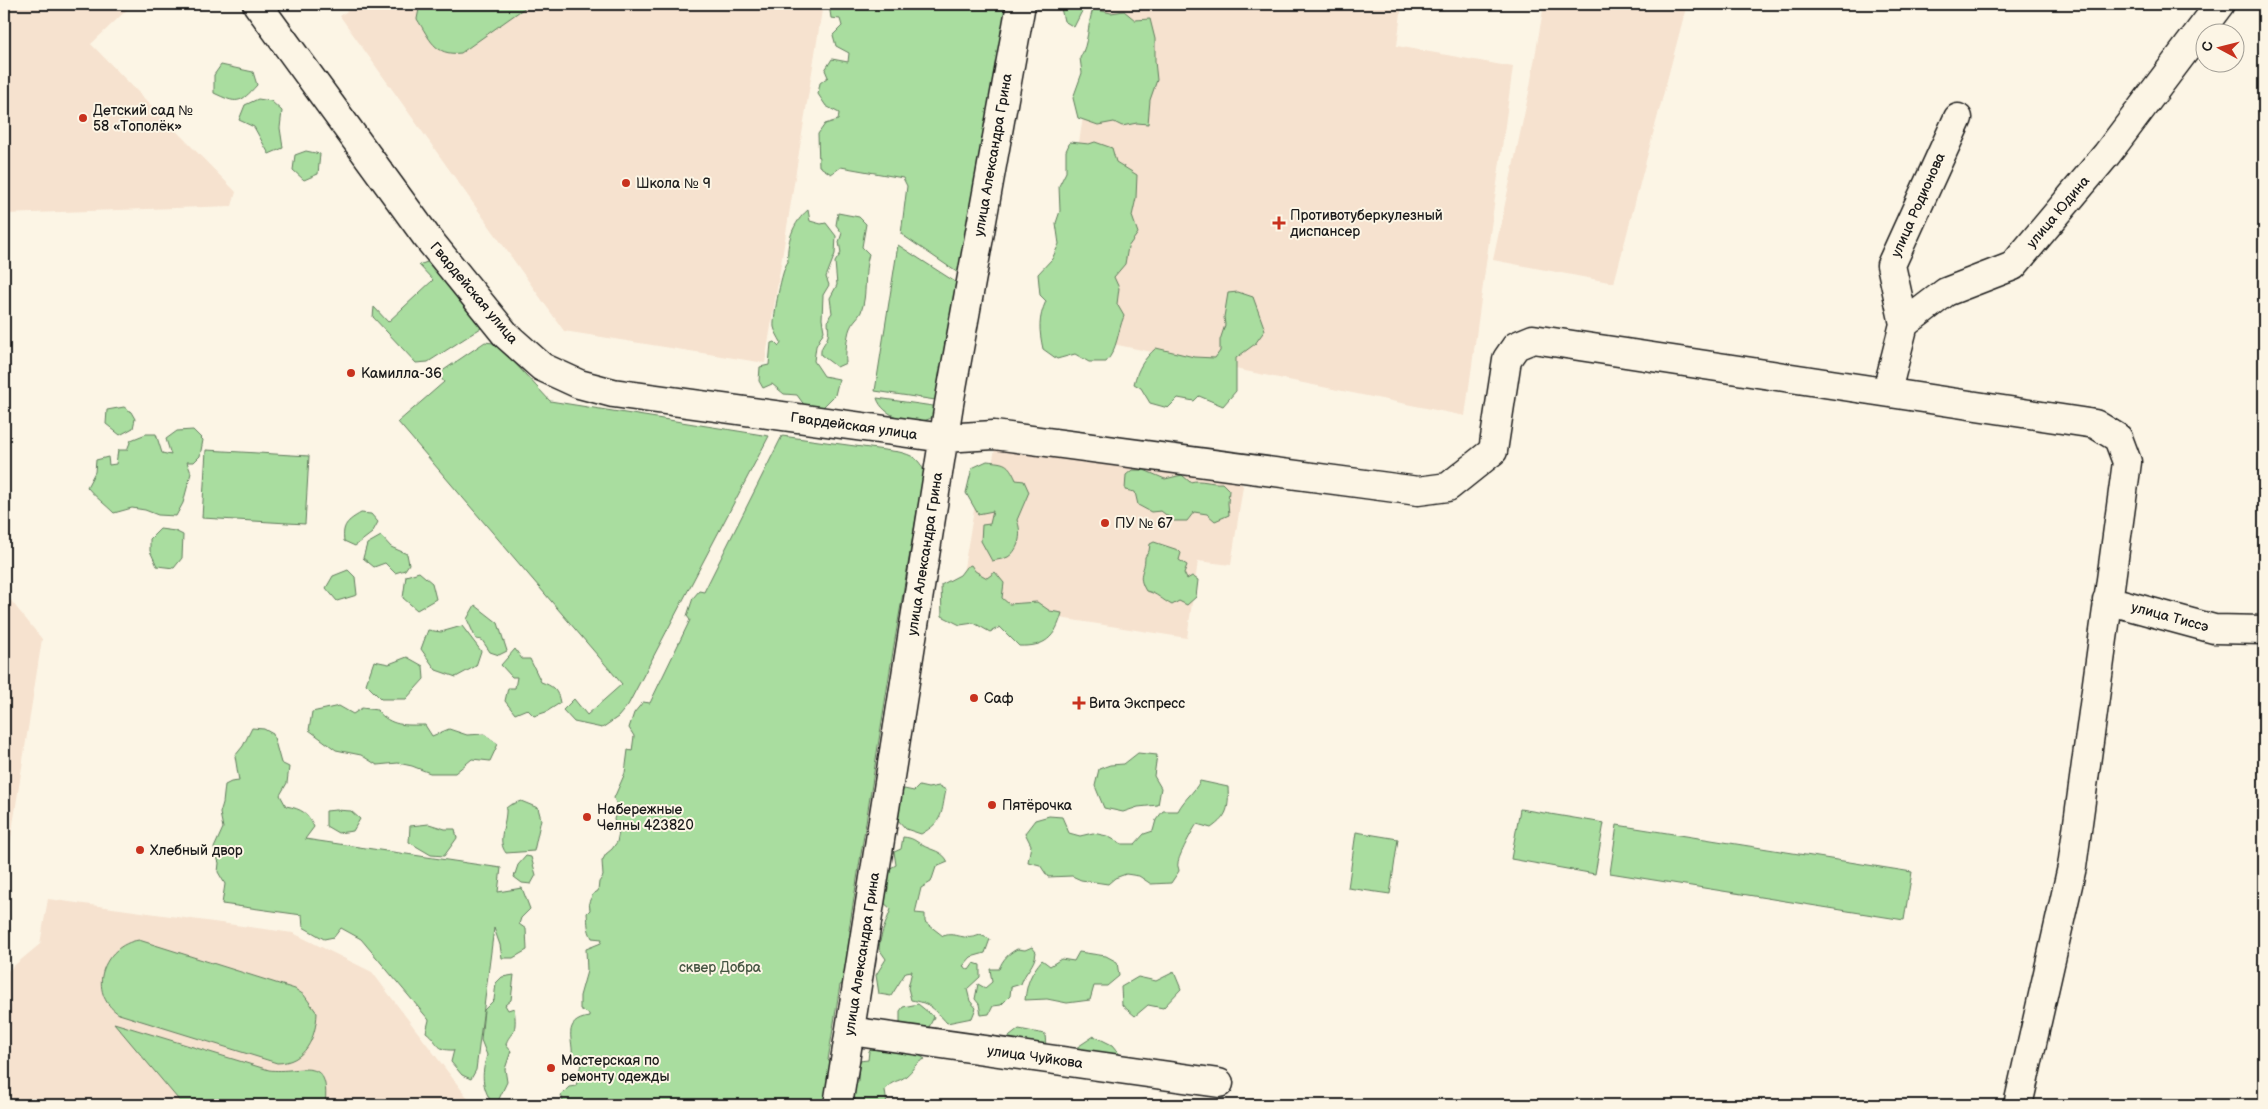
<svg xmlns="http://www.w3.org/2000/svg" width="2268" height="1109" viewBox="0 0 2268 1109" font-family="'Balsamiq Sans',sans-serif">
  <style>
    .built { fill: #f6e2cf }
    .green { fill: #a9dd9f; stroke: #627c5e }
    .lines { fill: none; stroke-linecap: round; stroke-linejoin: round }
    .minor-casing { stroke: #1c1c1c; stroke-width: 31 }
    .minor { stroke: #fcf5e5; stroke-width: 28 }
    .poi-dot { fill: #c8321e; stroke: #fcf5e5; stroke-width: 2 }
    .labels { text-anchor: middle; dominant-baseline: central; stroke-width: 4; stroke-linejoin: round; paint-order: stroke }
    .poi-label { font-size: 14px; fill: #1c1c1c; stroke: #fcf5e5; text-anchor: start }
    .street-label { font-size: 14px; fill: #1c1c1c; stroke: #fcf5e5 }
    .park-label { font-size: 14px; fill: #465643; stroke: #fcf5e5 }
  </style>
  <rect width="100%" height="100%" fill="#fcf5e5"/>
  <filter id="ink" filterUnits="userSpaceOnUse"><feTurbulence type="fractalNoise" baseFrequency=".02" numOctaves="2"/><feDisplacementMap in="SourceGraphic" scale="10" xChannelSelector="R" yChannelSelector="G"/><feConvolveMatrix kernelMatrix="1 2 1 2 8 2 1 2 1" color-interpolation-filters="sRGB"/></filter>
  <g filter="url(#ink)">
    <path class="built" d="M 4,4 L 133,4 L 91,44 L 236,192 L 232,206 L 4,214 Z
      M 357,4 L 823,4 L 765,363 L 564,331 L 340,16 Z
      M 1101,4 L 1402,4 L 1397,46 L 1513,67 L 1465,416 L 1049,331 Z
      M 1544,4 L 1687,4 L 1614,283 L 1493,260 L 1529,92 Z
      M 996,444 L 1238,480 L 1243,486 L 1231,565 L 1198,561 L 1187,638 L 958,602 L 982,464 L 992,464 Z
      M 4,592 L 42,639 L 4,882 Z
      M 48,899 L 293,933 L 372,972 L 473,1105 L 4,1105 L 4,974 L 40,944 Z"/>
    <path class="green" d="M 420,4 L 530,4 L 461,53 C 434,56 430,39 417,19 Z
      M 829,4 L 1009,4 L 961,275 L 901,234 L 907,186 L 903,178 L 841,167 L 831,174 L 819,166 L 818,134 L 825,124 L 838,120 L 839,113 L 826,106 L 818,94 L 820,83 L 828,77 L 825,70 L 832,59 L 848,62 L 849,53 L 836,46 L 833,35 L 842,26 L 840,19 L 831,18 Z
      M 1060,4 L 1089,4 L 1081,13 L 1074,27 L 1064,21 Z
      M 1093,9 L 1111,13 L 1124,11 L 1135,20 L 1150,19 L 1155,39 L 1155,61 L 1157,80 L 1150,100 L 1148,124 L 1137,123 L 1122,126 L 1114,122 L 1098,125 L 1078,118 L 1073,98 L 1082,73 L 1080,58 C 1089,43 1087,26 1093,9 Z
      M 221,65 L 253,72 L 257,85 C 240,104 237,104 214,93 L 214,75 Z
      M 258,99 L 271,101 L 282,111 L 280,128 L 283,148 L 269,154 L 254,127 L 239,120 L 245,105 Z
      M 1070,142 L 1089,144 L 1095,142 L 1112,148 L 1116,162 L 1137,175 L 1136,198 L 1132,216 L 1138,233 L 1128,247 L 1125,264 L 1114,277 L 1119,288 L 1117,304 L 1124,316 C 1117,333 1118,348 1106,362 L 1089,362 L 1075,354 L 1057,359 L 1043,349 C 1039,330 1038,319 1046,301 L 1040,295 L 1038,274 L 1052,259 L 1059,244 L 1056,223 L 1060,211 L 1059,186 L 1066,172 L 1066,151 Z
      M 306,151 L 320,154 L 318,174 L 304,180 L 293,170 L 295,155 Z
      M 808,210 L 810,221 L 821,224 L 826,223 L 836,236 L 835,254 L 826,277 L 829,285 L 823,295 L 822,319 L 824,331 L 816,346 L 814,361 L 824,376 L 839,379 L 835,395 L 823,407 L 805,406 L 797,395 L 784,394 L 772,384 L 763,388 L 759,381 L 760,367 L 769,365 L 771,343 L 775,342 L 779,346 L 781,342 C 779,338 775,332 774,327 C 773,318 782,267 788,262 C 786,243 793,222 808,210 Z
      M 838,213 L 859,217 L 866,224 L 862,247 L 869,254 C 863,273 868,294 861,312 C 858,318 852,322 850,328 C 847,335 845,355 846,363 L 837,367 L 821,355 C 820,346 825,345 828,336 C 830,327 825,321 832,313 L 830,298 L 837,285 L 835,262 L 841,253 L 839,242 L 842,233 L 836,225 Z
      M 898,245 L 960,285 L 942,401 L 875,391 Z
      M 427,262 L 433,263 L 482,325 L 481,328 L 428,362 L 416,363 L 373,317 L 374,307 L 388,322 L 433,280 L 419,265 Z
      M 1238,292 L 1253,297 L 1265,330 L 1255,344 L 1236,358 L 1236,391 L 1223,406 L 1199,396 L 1194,401 L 1178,398 L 1168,408 L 1150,403 L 1141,388 L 1134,384 C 1138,368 1144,359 1156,348 L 1194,357 L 1215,358 L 1220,351 L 1220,340 L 1225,325 L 1224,317 L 1228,293 Z
      M 485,342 L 493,343 L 500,347 L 550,401 L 769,436 L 628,705 L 618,717 L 602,728 L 574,722 L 563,710 L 574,699 L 587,715 L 622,684 L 398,422 L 444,382 L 438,374 Z
      M 877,398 L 940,407 C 937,412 934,417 929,419 C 912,426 882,416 877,398 Z
      M 124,407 L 131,412 L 135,419 L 133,428 L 120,435 L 106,424 L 107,410 Z
      M 193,430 L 203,440 L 200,456 L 194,462 L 187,462 L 191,473 L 183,503 L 176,516 L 158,515 L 145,510 L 132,508 L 114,513 C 105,504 95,497 87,487 L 95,472 L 96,460 L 108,457 L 109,465 L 116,464 L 118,450 L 127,450 L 131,440 L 146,434 L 156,434 L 162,453 L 171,455 L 166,439 L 177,431 Z
      M 782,436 L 899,452 C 912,455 920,459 924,472 L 894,645 L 849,930 L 855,937 L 845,984 L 840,985 L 828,1060 L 835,1068 L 830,1105 L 560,1105 L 563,1100 L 561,1095 L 569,1087 L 576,1086 L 582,1059 L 572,1056 C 574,1041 561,1021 589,1017 L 589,1014 L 580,1009 L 580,996 L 587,971 L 586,949 L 601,943 L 602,939 L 592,938 C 587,929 588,924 587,913 L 590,910 L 589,902 L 593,894 L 598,891 L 599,882 L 603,876 L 602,861 L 606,854 L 612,849 L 617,842 L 619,832 L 616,829 L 614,819 L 618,808 L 614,798 L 625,773 L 628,750 L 632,751 L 634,736 L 629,728 L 634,713 L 643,702 L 650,703 L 690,620 L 687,616 L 693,598 L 699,591 L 704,592 Z
      M 206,450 L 309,456 L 305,524 L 202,518 Z
      M 987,461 C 1005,463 1008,462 1016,480 L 1024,481 L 1029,492 L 1017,520 C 1022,532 1020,549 1008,557 C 1004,559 996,560 992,561 L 981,541 L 982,525 L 990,524 L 993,511 L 978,514 L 966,493 L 972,468 Z
      M 1132,470 L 1144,470 L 1165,479 L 1182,475 L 1190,482 C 1202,479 1210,484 1222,483 L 1229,490 L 1228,503 L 1229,515 L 1215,521 L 1207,514 L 1194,512 L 1187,521 L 1174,521 L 1161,511 L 1151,512 L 1138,505 L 1135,492 L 1125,490 L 1126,475 Z
      M 361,513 L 371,514 L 378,522 L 372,533 L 355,546 L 344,541 C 342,525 347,521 361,513 Z
      M 160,529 L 175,531 L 183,535 L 182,558 L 174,568 L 157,566 L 150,551 L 150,539 Z
      M 381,536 L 391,547 L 407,554 L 409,564 L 405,570 L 395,573 L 385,563 L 374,567 L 363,558 L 367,544 Z
      M 1154,542 L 1178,550 L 1181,553 L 1179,560 L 1187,565 L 1184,573 L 1187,579 L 1192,576 L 1198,580 L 1196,597 L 1187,605 L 1179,601 L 1172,605 C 1162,600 1157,593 1146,591 C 1136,574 1145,573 1145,557 L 1149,551 L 1150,544 Z
      M 971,565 L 975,571 L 987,578 L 995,572 L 1004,583 L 1002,598 L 1009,604 L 1037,602 L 1050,611 L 1062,613 C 1055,638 1045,647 1019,646 L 1000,627 L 990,632 L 974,623 L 960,625 L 942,616 L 941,585 L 960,575 L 966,567 Z
      M 348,570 L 355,577 L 357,595 L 337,601 L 326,588 L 333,576 Z
      M 419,572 L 432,583 L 436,599 L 417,610 L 403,598 L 406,576 Z
      M 475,605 L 498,623 L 507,651 L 499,655 L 490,652 L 482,640 L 476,639 L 467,619 Z
      M 462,626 L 481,651 L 476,666 L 456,677 L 436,670 L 421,649 L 428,630 L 441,632 Z
      M 515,649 L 522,659 L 530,659 L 541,682 C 553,686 558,690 560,703 L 546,712 L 534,716 L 527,709 L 515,714 L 505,701 L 508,688 L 515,688 L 517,677 L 512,677 L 501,665 Z
      M 407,657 L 423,666 L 424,679 L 406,699 L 381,699 L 366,684 L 374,661 L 389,664 Z
      M 339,706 L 353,714 L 362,708 L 377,710 C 391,727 405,725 425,725 L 432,736 L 449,729 L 467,735 L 484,734 L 498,744 L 490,761 L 472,759 L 455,773 L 430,773 L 412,766 L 398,763 L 377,765 L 361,755 L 336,750 L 309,730 L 312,712 Z
      M 252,728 L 264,729 L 273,734 L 281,763 L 289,767 L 287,783 L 280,795 L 286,806 C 302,809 308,813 314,827 L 305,839 L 501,868 L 498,892 L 522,888 L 530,909 L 521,918 L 519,924 L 526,929 L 527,950 L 513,958 L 502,958 L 500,945 L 494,928 L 476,1070 L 471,1079 L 462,1075 L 451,1062 L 454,1050 C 435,1051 439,1042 426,1032 L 429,1020 L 361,939 L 341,928 L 334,937 L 324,939 L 303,927 L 302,915 L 222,904 L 225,884 L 218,872 L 219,863 L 214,848 L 223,828 L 220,813 L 223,803 L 225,785 L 231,782 L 239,781 L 235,756 L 243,746 Z
      M 1138,753 L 1157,755 L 1154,776 L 1161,788 L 1158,805 L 1138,807 L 1123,812 L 1104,808 L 1095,786 L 1099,769 L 1110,765 L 1124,764 Z
      M 1200,781 L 1228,787 C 1229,808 1228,816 1211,828 L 1197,824 C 1193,829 1178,857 1178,863 C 1177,866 1179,868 1179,871 L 1171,883 L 1151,884 L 1139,876 L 1126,874 L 1115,878 L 1108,884 L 1081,880 L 1072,876 L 1048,877 L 1040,865 L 1028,862 L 1031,845 L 1025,833 L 1035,820 L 1049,816 L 1062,817 L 1069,833 L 1080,836 L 1093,833 L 1107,836 L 1122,844 L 1135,844 L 1144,834 L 1153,831 L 1156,820 L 1163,811 L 1178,811 C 1184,799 1194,793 1200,781 Z
      M 919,786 L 928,788 L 939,786 L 946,790 C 941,813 944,821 921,834 L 906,829 L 897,819 L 897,797 L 904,789 L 914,791 Z
      M 521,801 L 538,808 L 541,819 L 534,851 L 506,853 C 496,840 507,824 506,808 L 510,805 Z
      M 1520,809 L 1604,823 L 1595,874 L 1511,859 Z
      M 336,810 L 351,811 L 360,819 L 353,831 L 338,833 L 326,826 L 326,811 Z
      M 429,824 L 445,829 L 455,829 L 457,838 L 444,856 L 431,855 L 409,842 L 410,826 Z
      M 1617,825 L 1912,872 L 1904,920 L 1610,873 Z
      M 1356,832 L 1398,839 L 1390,894 L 1348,888 Z
      M 903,837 C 913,838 914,840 922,845 C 932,851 942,850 948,862 L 936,867 L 931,882 L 921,888 L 915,913 L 925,914 L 925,922 L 943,936 C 956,931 964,942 980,935 L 990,939 L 985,953 L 971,957 L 963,966 L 969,970 L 974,963 L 980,965 L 980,977 L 967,989 L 970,1001 L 976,1008 L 972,1018 L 947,1023 C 934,1009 931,1003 911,1000 L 908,988 L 912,971 L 906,972 L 891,996 L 879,994 L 876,975 L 886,959 L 879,949 C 880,935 886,923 891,909 L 883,902 L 888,889 L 887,870 L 896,865 L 894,852 L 901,849 Z
      M 526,856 L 531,857 L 536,875 L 531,884 L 522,883 L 514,877 L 518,865 Z
      M 139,940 L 295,989 L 304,995 L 317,1013 C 316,1038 305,1063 277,1063 L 119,1014 C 86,993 103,945 139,940 Z
      M 1032,947 L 1036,952 C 1035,966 1025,971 1021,984 L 1011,987 L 1010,996 L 1001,1005 L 993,1006 L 989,1014 L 981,1015 L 979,1004 L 975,999 L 978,984 L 985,988 L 992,982 L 990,969 L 999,969 C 1003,959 1008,954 1017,949 L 1025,950 Z
      M 1079,952 L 1106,956 L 1117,962 L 1119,976 L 1107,986 L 1094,986 L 1090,1000 L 1067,1003 L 1047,999 L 1025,1000 C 1027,982 1031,973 1042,960 L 1050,966 L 1061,959 L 1074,961 Z
      M 1174,972 L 1181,989 L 1163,1008 L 1148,1005 L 1135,1016 L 1122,1005 L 1121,987 L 1138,977 L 1156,981 Z
      M 514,975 L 511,1000 L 505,1005 L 508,1010 L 514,1008 C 515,1015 516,1024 514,1030 C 511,1036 507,1038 506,1045 L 511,1051 L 505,1069 L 507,1082 L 498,1101 L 490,1100 C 481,1083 482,1073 487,1055 L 481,1040 L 484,1010 L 494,1000 L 496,983 L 502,977 Z
      M 918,1004 L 934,1017 L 928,1029 L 900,1025 L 900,1011 L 903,1007 Z
      M 114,1023 L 269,1070 C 300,1074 331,1053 325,1105 L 183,1105 Z
      M 1019,1029 L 1045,1034 L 1046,1047 L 1005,1040 Z
      M 1094,1036 L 1112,1045 L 1122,1057 L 1090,1074 L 1076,1048 Z
      M 876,1043 L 911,1050 L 925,1059 C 914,1063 914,1070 906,1076 C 898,1083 893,1079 885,1090 L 887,1105 L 856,1105 L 856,1101 L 852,1092 L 858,1082 L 859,1061 L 868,1060 L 869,1051 Z"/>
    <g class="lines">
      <defs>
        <path id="minor" d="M 257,4 L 426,236 L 506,335 L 542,367 L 579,384 L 613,393 L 944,438 L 994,435 L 1418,491 L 1448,487 L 1493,451 L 1507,359 L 1516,346 L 1533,339 L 2095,424 L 2118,438 L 2127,462 L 2072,867 L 2018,1105
          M 1904,324 L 1891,265 L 1958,118
          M 1887,391 L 1904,324 L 1946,292 L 2013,266 L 2107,154 L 2220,4
          M 2107,600 L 2214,629 L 2264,630
          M 850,1031 L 1219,1083
          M 838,1105 L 949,404 L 1021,4"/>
      </defs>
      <use href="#minor" class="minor-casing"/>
      <use href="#minor" class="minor"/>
    </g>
  </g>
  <g class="poi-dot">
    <circle cx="83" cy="118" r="5"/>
    <circle cx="626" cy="183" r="5"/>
    <path d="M1276.5 215.5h5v5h5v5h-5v5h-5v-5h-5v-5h5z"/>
    <circle cx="351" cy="373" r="5"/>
    <circle cx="1105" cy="523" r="5"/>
    <circle cx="974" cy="698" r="5"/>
    <path d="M1076.5 695.5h5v5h5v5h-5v5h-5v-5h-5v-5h5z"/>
    <circle cx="992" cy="805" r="5"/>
    <circle cx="587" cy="817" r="5"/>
    <circle cx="140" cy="850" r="5"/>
    <circle cx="551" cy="1068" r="5"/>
  </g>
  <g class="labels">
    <g class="poi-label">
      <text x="93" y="110">Детский сад №<tspan x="93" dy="16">58 «Тополёк»</tspan></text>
      <text x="636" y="183">Школа № 9</text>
      <text x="1290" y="215">Противотуберкулезный<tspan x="1290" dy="16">диспансер</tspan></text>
      <text x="361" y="373">Камилла-36</text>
      <text x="1115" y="523">ПУ № 67</text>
      <text x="984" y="698">Саф</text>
      <text x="1089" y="703">Вита Экспресс</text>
      <text x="1002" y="805">Пятёрочка</text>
      <text x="597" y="809">Набережные<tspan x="597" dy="16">Челны 423820</tspan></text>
      <text x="150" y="850">Хлебный двор</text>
      <text x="561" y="1060">Мастерская по<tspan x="561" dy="16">ремонту одежды</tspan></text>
    </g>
    <g class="street-label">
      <text transform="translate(993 155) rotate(-80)">улица Александра Грина</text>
      <text transform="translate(1918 205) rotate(-66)">улица Родионова</text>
      <text transform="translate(2058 212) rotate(-50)">улица Юдина</text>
      <text transform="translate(474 293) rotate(50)">Гвардейская улица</text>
      <text transform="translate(854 426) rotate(8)">Гвардейская улица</text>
      <text transform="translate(925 554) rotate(-81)">улица Александра Грина</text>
      <text transform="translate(2170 617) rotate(15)">улица Тиссэ</text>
      <text transform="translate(862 954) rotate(-81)">улица Александра Грина</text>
      <text transform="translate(1035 1057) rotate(8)">улица Чуйкова</text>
    </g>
    <g class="park-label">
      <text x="720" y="967">сквер Добра</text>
    </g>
  </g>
  <rect width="2268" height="1109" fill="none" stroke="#fcf5e5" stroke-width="20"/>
  <rect x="10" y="10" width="2248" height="1089" fill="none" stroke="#1c1c1c" stroke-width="2" filter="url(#ink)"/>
  <g transform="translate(2220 48) rotate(277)"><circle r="24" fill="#fcf5e5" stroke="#a29e95"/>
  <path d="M0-4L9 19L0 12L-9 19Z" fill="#c8321e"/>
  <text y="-8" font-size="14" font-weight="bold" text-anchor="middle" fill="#1c1c1c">С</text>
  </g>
</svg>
